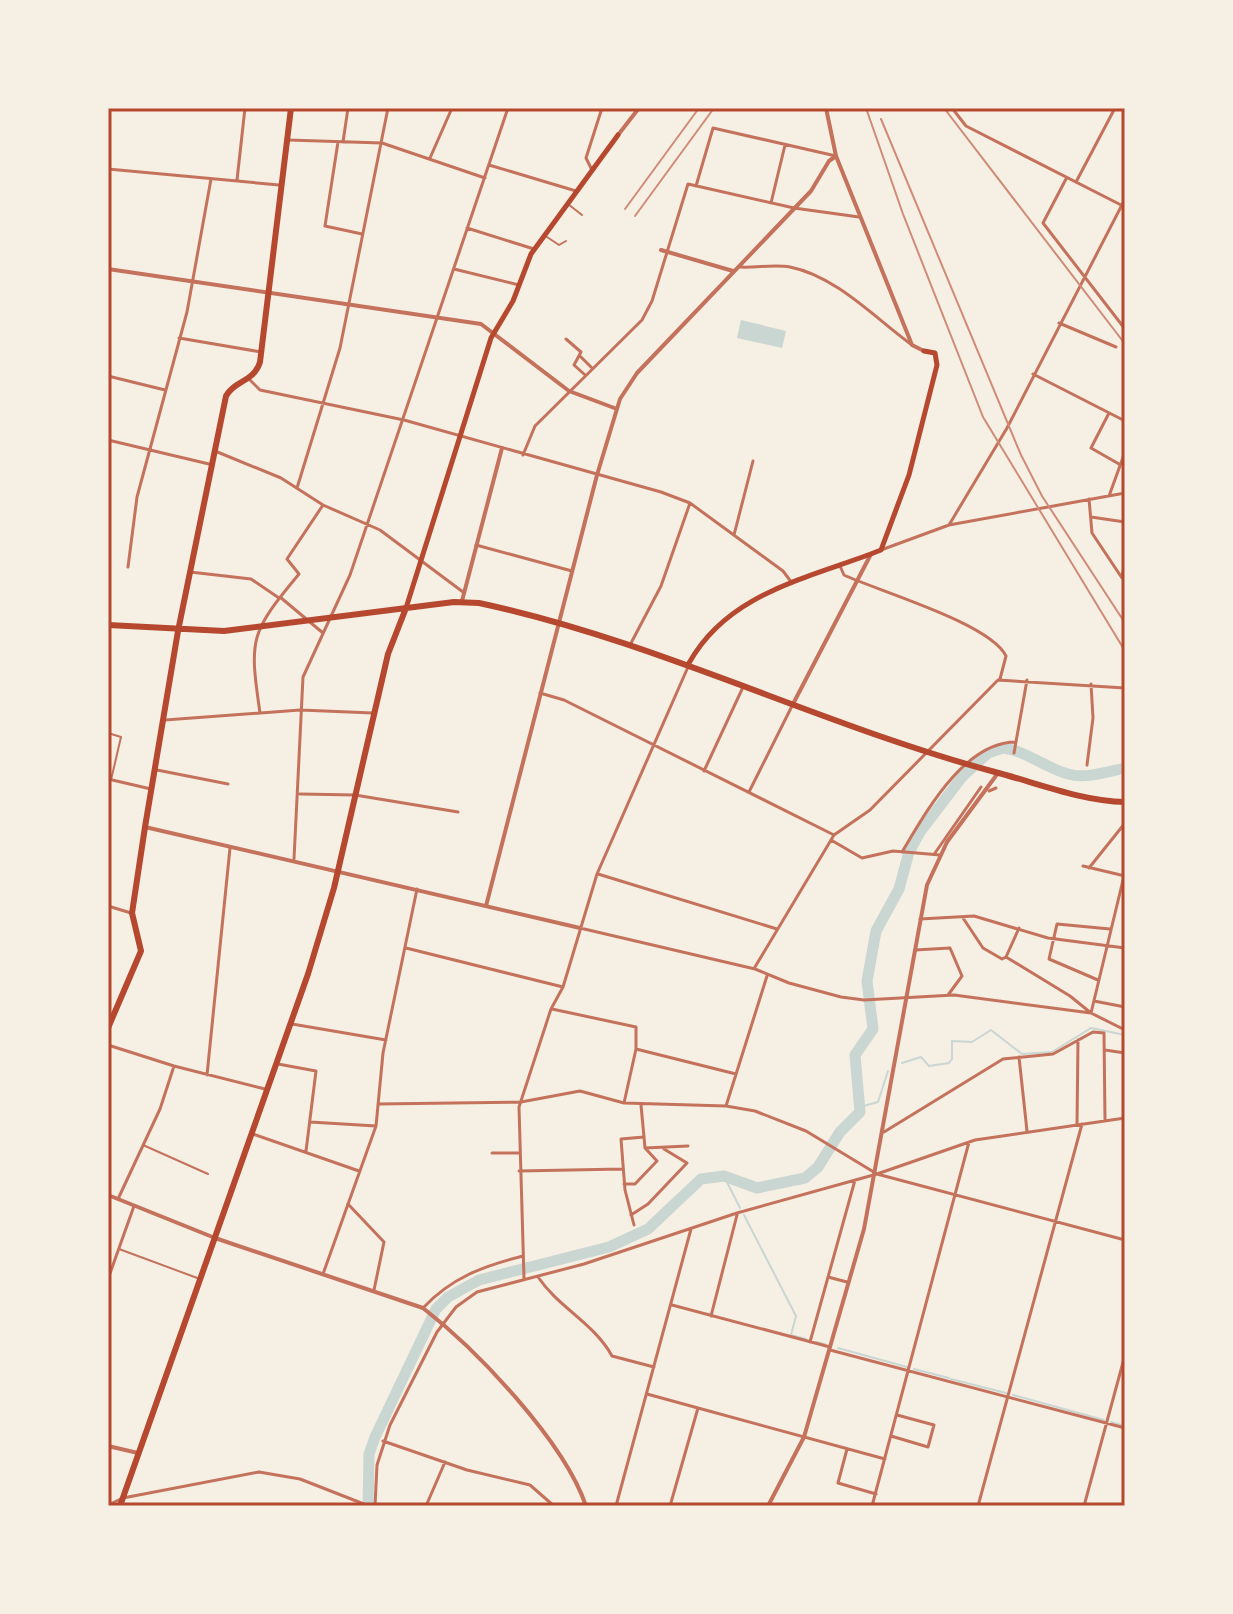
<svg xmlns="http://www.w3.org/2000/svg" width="1233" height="1614" viewBox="0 0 1233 1614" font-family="'DejaVu Sans',sans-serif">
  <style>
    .water { fill: #c9d6d2 }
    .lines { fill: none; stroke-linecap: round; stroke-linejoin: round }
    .stream { stroke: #c9d6d2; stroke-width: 2 }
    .river { stroke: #c9d6d2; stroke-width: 11 }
    .service { stroke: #c5725c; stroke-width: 2 }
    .pedestrian { stroke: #c5725c; stroke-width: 3 }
    .minor { stroke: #c5725c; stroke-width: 3 }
    .tertiary { stroke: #c5725c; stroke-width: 4 }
    .secondary { stroke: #b5482f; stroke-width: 5 }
    .primary { stroke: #b5482f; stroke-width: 6 }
    .rail { stroke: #cf8b77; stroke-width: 2 }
    .neatline { fill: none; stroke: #b5482f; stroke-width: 3 }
  </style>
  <rect width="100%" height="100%" fill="#f6efe4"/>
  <path class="water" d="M 741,320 L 786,331 L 782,348 L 737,338 Z"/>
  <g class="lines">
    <path class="stream" d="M 902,1063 L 921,1057 L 929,1066 L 949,1063 L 952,1059 L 952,1041 L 972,1042 L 991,1030 L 1022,1054 L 1052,1052 L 1091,1028 L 1125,1035
      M 860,1107 L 878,1102 L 888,1071
      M 724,1176 L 740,1208
      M 744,1215 L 796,1316 L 791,1335 L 806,1339
      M 816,1342 L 825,1344
      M 838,1348 L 907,1367
      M 914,1369 L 949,1378
      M 951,1379 L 1006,1393
      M 1013,1395 L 1104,1420
      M 1111,1422 L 1125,1426"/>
    <path class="river" d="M 368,1506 L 369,1454 L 375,1437 L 436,1309 L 448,1297 L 479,1280 L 609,1247 L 648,1229 L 701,1179 L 724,1176 L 757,1188 L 805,1178 L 818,1167 L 840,1132 L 860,1112 L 855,1055 L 873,1029 L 867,981 L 876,931 L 899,889 L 909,852 L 920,832 L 962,777 L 988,753 L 1003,748 C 1027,751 1045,768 1068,774 C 1086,779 1107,772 1125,768"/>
    <path class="service" d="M 568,204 L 582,215
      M 547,237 L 559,245 L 566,241
      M 108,733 L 121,737 L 111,780
      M 143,1145 L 208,1174
      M 119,1249 L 200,1279"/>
    <path class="pedestrian" d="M 348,1204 L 384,1242 L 374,1290"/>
    <path class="minor" d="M 952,108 L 966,126 L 1125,207
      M 288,140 L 382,143 L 485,178
      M 338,142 L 325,226 L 362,234
      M 343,142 L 348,108
      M 430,158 L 452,108
      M 489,165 L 576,191
      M 108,169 L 279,185
      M 592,170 L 586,158 L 602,108
      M 1066,179 L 1043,223 L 1125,329
      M 237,180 L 245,108
      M 1076,182 L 1115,108
      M 696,186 L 713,128 L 836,156
      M 771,203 L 785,145
      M 467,228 L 534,249
      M 740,267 C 756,268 775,264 790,267 C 836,276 876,319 912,345
      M 454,269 L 519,285
      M 1059,323 L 1116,347
      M 179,338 L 261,352
      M 566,339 L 581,352 L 574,365 L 584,374
      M 581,357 L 591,367
      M 1033,374 L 1125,421
      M 108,376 L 165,390
      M 249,379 L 260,390 L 404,420 L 661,492 L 690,503 L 783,571 L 792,583
      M 1109,413 L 1091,448 L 1119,464
      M 108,440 L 209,464
      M 215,451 L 281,478 L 323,505 L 380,530 L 463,592
      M 523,455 L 535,426 L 642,320 L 652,301 L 688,184 L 794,208 L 859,217
      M 297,488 L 340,348 L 388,108
      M 1109,496 L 1125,452
      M 1089,499 L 1092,533 L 1122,578
      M 1091,517 L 1125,522
      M 949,525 L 1125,493
      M 734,535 L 753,461
      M 476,545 L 572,571
      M 881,550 L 949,525 L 1007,428 L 1125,199
      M 840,566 L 844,575 C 878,591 990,623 1006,656 L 1000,679
      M 128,567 L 137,497 L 187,312 L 211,179
      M 190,572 L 251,579 L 279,598
      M 1122,577 L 1125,561
      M 280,597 L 323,633
      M 630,645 L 661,586 L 690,503
      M 540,693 L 564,700 L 834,835
      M 260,713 C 249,638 250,633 299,574 L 287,559 L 323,505
      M 165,720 L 300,710 L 373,713
      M 1014,753 L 1027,680
      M 1087,765 L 1093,718 L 1091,684
      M 157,770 L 228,784
      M 704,771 L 744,685
      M 108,779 L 151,789
      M 989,791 L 996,788
      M 749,792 L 792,706
      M 300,794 L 355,795 L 458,812
      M 831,840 L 862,858 L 893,851 L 940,855
      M 902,852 C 926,812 964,742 1016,742
      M 935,853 L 981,787
      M 294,859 L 303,677 L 350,575 L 508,108
      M 1083,866 L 1125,876
      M 1089,868 L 1125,823
      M 598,874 L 777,929
      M 108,906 L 131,913
      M 963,918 L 983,948 L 1002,959 L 1006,957
      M 920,919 L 974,916 L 1048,938 L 1125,948
      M 580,928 L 755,969 L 789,983 L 841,997 L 864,1000 L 954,995 L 1091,1013
      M 1019,928 L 1006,957 L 1070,996 L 1091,1013 L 1125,1030
      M 406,948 L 563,987
      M 915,950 L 950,948 L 962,976 L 948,995
      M 755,967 L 834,835 L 870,810 L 998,680 L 1125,688
      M 1098,980 L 1049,959 L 1057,924 L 1110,929
      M 1094,1001 L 1125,1007
      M 552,1009 L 636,1027 L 636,1049 L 624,1103
      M 1091,1013 L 1124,876
      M 292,1024 L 386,1040
      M 108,1045 L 174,1066 L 265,1089
      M 636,1049 L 736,1074
      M 1105,1050 L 1125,1053
      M 1019,1057 L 1027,1131
      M 278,1064 L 316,1071 L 306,1151
      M 207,1075 L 230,848
      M 378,1104 L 521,1102 L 580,1091 L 624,1103 L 726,1106 L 755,1111 L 806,1131 L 877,1174 L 1125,1240
      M 641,1105 L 644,1137
      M 726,1106 L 767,976
      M 310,1122 L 376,1126
      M 1077,1124 L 1078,1040
      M 884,1132 L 1003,1059 L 1053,1054 L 1093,1032 L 1104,1033 L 1105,1120
      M 253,1134 L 359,1171
      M 492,1153 L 519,1153
      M 519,1171 L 622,1169
      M 624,1184 L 635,1184 L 657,1161 L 645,1148
      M 118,1199 L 160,1109 L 174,1066
      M 631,1215 L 648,1204 L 687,1163 L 664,1149
      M 634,1225 L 625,1190 L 621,1139 L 644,1137 L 645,1148 L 688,1146
      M 323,1274 L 376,1126 L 383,1053 L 417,889
      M 538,1277 C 559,1308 594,1323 612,1356 L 654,1367
      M 828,1277 L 847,1282
      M 524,1278 L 519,1107 L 551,1009 L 563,987 L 597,874 L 688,667
      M 108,1279 L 134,1206
      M 672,1305 L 830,1347
      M 423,1308 C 451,1278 483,1266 523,1256
      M 711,1316 L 737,1215
      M 810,1342 L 855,1180
      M 830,1350 L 1125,1428
      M 647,1394 L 698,1408
      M 891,1436 L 928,1447 L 934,1425 L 897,1415
      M 383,1441 L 467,1470 L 530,1485 L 554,1506
      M 847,1449 L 838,1483 L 876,1494
      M 108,1505 L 123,1498 L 259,1472 L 300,1479 L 369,1506
      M 375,1506 L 377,1465 L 390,1425 L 437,1332 L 456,1307 L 477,1292 L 584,1264 L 737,1213 L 877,1174 L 975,1140 L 1125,1118
      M 426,1506 L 445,1462
      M 616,1506 L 691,1229
      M 670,1506 L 698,1408 L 885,1459
      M 872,1506 L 969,1142
      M 978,1506 L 1082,1124
      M 1084,1506 L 1125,1355"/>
    <path class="tertiary" d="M 826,108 L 836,156 L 912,345 L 924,351
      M 618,135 L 639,108
      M 661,250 L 733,271
      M 108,269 L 481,324 L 569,391 L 617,409
      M 462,601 L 502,448
      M 793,704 L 871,554
      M 145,827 L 580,928
      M 486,906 L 597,475 L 620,399 L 637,373 L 811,191 L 829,161 L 836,156
      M 108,1195 L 215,1238 L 423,1308 C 477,1350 564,1441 586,1506
      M 108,1446 L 138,1453
      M 768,1506 L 804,1437 L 864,1229 L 927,885 L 947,842 L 998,773"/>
    <path class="secondary" d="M 406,608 L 491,338 L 513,301 L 531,254 L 618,135
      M 689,663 C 729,591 811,578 881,550 L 909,475 L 937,365 L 935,353 L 924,351"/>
    <path class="primary" d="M 108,625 L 224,631 L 454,602 L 479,603 C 657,641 820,725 995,772 C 1037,783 1081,801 1125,802
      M 108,1028 L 141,951 L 132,913 L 145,827 L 178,631 L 226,396 C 235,380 254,382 260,362 L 291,108
      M 120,1506 L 308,974 L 334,888 L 388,654 L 406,608"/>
    <path class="rail" d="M 866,108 L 903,214 L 983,417 L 1125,651
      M 944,108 L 1125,344
      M 881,119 L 1021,455 L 1042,496 L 1125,623
      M 625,209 L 699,108
      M 635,216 L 714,108"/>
  </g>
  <rect width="1233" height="1614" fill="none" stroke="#f6efe4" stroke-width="220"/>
  <rect x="110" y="110" width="1013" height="1394" class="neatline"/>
</svg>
